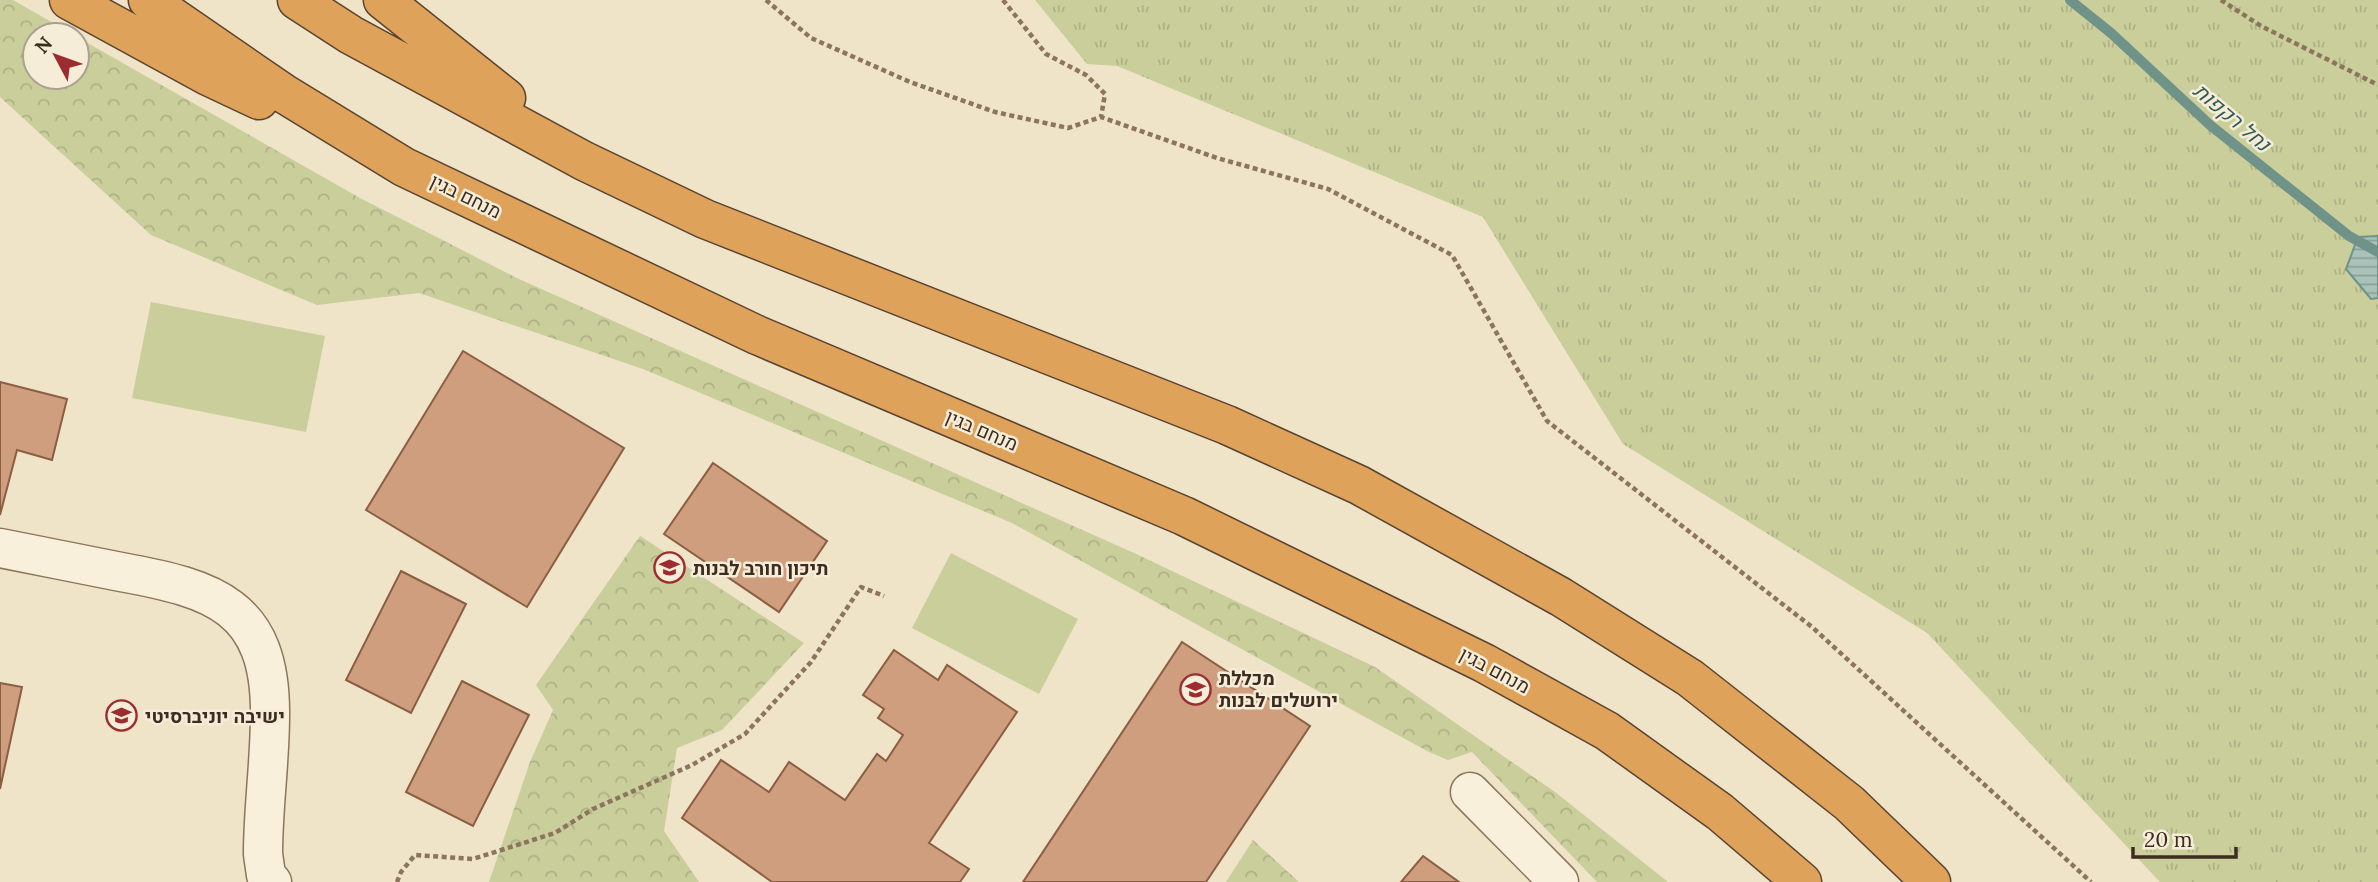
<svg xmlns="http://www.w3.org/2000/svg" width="2378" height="882" viewBox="0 0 2378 882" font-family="Lora,Heebo,serif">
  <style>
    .grass { fill: url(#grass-tufts) }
    .park { fill: url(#park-crowns) }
    .garden { fill: #c9ce9b }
    .water { fill: url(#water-rules); stroke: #6f9289; stroke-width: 2 }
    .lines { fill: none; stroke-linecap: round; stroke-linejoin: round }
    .stream { stroke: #6f9289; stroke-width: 10 }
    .building { fill: #ce9e7e; stroke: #8b5e42; stroke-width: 2 }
    .minor-casing { stroke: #8c755d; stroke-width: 41 }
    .highway-casing { stroke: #5a4330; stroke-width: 41 }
    .path { stroke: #8c755d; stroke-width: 4.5; stroke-dasharray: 5 3.5; stroke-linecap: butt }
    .minor { stroke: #f9f0dc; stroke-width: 38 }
    .highway { stroke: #dea25a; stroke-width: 38 }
    .labels { text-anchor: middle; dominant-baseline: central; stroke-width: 5; stroke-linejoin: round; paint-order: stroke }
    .street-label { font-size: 19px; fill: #3c2d20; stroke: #f6edd8 }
    .poi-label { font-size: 19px; font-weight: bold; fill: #3c2d20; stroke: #f6edd8; text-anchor: start }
    .water-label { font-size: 21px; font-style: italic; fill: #305c58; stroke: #f6edd8 }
  </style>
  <defs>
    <pattern id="grass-tufts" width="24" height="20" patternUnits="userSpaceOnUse" patternTransform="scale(1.75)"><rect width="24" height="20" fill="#c9ce9b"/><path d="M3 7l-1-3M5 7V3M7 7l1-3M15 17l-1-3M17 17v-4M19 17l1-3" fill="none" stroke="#aeb185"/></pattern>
    <pattern id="park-crowns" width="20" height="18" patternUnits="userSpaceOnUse" patternTransform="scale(1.75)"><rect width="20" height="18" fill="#c9ce9b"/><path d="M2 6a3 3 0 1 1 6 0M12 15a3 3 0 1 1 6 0" fill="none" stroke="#aeb185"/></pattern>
    <pattern id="water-rules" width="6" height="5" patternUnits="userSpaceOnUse" patternTransform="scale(1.75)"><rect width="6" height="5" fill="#a9c3bb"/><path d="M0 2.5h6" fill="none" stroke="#8b9f98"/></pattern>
  </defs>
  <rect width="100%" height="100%" fill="#efe3c8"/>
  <path class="grass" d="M 1035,0 L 2378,0 L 2378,882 L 2160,882 L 1927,633 L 1623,444 L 1483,217 L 1117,66 L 1087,64 Z"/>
  <path class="park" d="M 0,0 L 13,0 L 74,35 L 35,35 L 35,77 L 77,77 L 77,37 L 360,198 L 519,279 L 1134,553 L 1375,667 L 1555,792 L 1668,882 L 1597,882 L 1472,752 L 1448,760 L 1427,751 L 1012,523 L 643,369 L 419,293 L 317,305 L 151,235 L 0,97 Z
    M 640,536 L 804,643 L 722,730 L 677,748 L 664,831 L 699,882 L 489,882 L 530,762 L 553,710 L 536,685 Z
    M 1253,840 L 1299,882 L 1226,882 Z"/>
  <path class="garden" d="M 151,302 L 325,336 L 306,432 L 132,398 Z
    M 951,553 L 1078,619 L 1039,694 L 912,628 Z"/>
  <path class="water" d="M 2378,236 L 2378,298 L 2371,299 L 2346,269 L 2358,237 Z"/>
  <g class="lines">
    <path class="stream" d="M 2070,0 L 2111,33 L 2210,125 L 2349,236 L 2378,252"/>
  </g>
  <path class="building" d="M 463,351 L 624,448 L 527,607 L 366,510 Z
    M 0,382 L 67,399 L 52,460 L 17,450 L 0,515 Z
    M 713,463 L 827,541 L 779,612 L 664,534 Z
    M 401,571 L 466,604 L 411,713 L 346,680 Z
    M 1182,642 L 1310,726 L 1206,882 L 1023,882 Z
    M 894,650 L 938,680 L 947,665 L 1017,712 L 929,843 L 969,869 L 960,882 L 772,882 L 682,818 L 721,760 L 769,792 L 789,762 L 845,800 L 877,754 L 886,761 L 903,735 L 878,718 L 884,709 L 863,695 Z
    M 462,681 L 529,715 L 473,826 L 406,792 Z
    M 0,683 L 22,687 L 0,789 Z
    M 1423,856 L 1459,882 L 1401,882 Z"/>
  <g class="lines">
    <defs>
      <path id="minor" d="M 0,548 C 40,556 81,564 121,572 C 214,589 271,606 270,715 C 270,762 263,808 263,854 L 266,875 L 272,882
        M 1470,792 L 1559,882"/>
      <path id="highway" d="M 69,0 L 208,76 L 259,100
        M 148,0 L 283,93 L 404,167 L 757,335 L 1184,516 L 1484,663 L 1607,731 L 1720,812 L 1802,882
        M 297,0 L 351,35 L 584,161 L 705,219 L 1227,425 L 1359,485 L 1561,597 L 1690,678 L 1849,803 L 1931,882
        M 383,0 L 506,98"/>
    </defs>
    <use href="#minor" class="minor-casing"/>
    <use href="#highway" class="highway-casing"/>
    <path class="path" d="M 766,0 L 811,38 L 910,82 L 995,112 L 1068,128 L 1101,117 L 1217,158 L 1328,189 L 1452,255 L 1547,421 L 1812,627 L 2091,882
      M 1003,0 L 1046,54 L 1086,75 L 1105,94 L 1101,117
      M 2221,0 L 2261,26 L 2378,85
      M 397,882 L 401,872 L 415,855 L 473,859 L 555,833 L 593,809 L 692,765 L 745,734 L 811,662 L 861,587 L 884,596"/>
    <use href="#minor" class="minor"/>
    <use href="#highway" class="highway"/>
  </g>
  <defs>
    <symbol id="school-ring" viewBox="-11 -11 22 22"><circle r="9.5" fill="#f6edd8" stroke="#9c2c2e" stroke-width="1.5"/><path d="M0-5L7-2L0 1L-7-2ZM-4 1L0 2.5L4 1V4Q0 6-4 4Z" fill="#9c2c2e"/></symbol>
    <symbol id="university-ring" viewBox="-11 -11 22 22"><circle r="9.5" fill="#f6edd8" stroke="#9c2c2e" stroke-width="1.5"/><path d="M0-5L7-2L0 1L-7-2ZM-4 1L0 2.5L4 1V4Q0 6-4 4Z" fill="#9c2c2e"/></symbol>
  </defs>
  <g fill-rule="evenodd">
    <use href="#school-ring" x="652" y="550" width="35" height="35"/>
    <use href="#university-ring" x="1178" y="672" width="35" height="35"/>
    <use href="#university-ring" x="104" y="698" width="35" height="35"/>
  </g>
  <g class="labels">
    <g class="street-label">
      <text transform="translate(466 196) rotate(26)">מנחם בגין</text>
      <text transform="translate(982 430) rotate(23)">מנחם בגין</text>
      <text transform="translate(1495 670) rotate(28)">מנחם בגין</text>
    </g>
    <g class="poi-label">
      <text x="693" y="568">תיכון חורב לבנות</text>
      <text x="1219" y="678">מכללת<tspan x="1219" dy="22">ירושלים לבנות</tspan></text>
      <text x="145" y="716">ישיבה יוניברסיטי</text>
    </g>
    <g class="water-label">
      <text transform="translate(2232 117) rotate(40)">נחל רקפות</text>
    </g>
  </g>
  <g transform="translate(56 56) rotate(311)"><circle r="33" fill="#f6edd8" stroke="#aca08e" stroke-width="2"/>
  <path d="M0-5L12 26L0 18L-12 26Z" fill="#9c2c2e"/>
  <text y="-10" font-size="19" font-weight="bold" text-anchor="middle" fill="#3c2d20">N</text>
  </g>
  <path d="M2133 847v10h103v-10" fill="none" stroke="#3c2d20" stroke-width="3.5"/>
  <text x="2144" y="847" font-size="21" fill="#3c2d20" stroke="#f6edd8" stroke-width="5" paint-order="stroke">20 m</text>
</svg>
